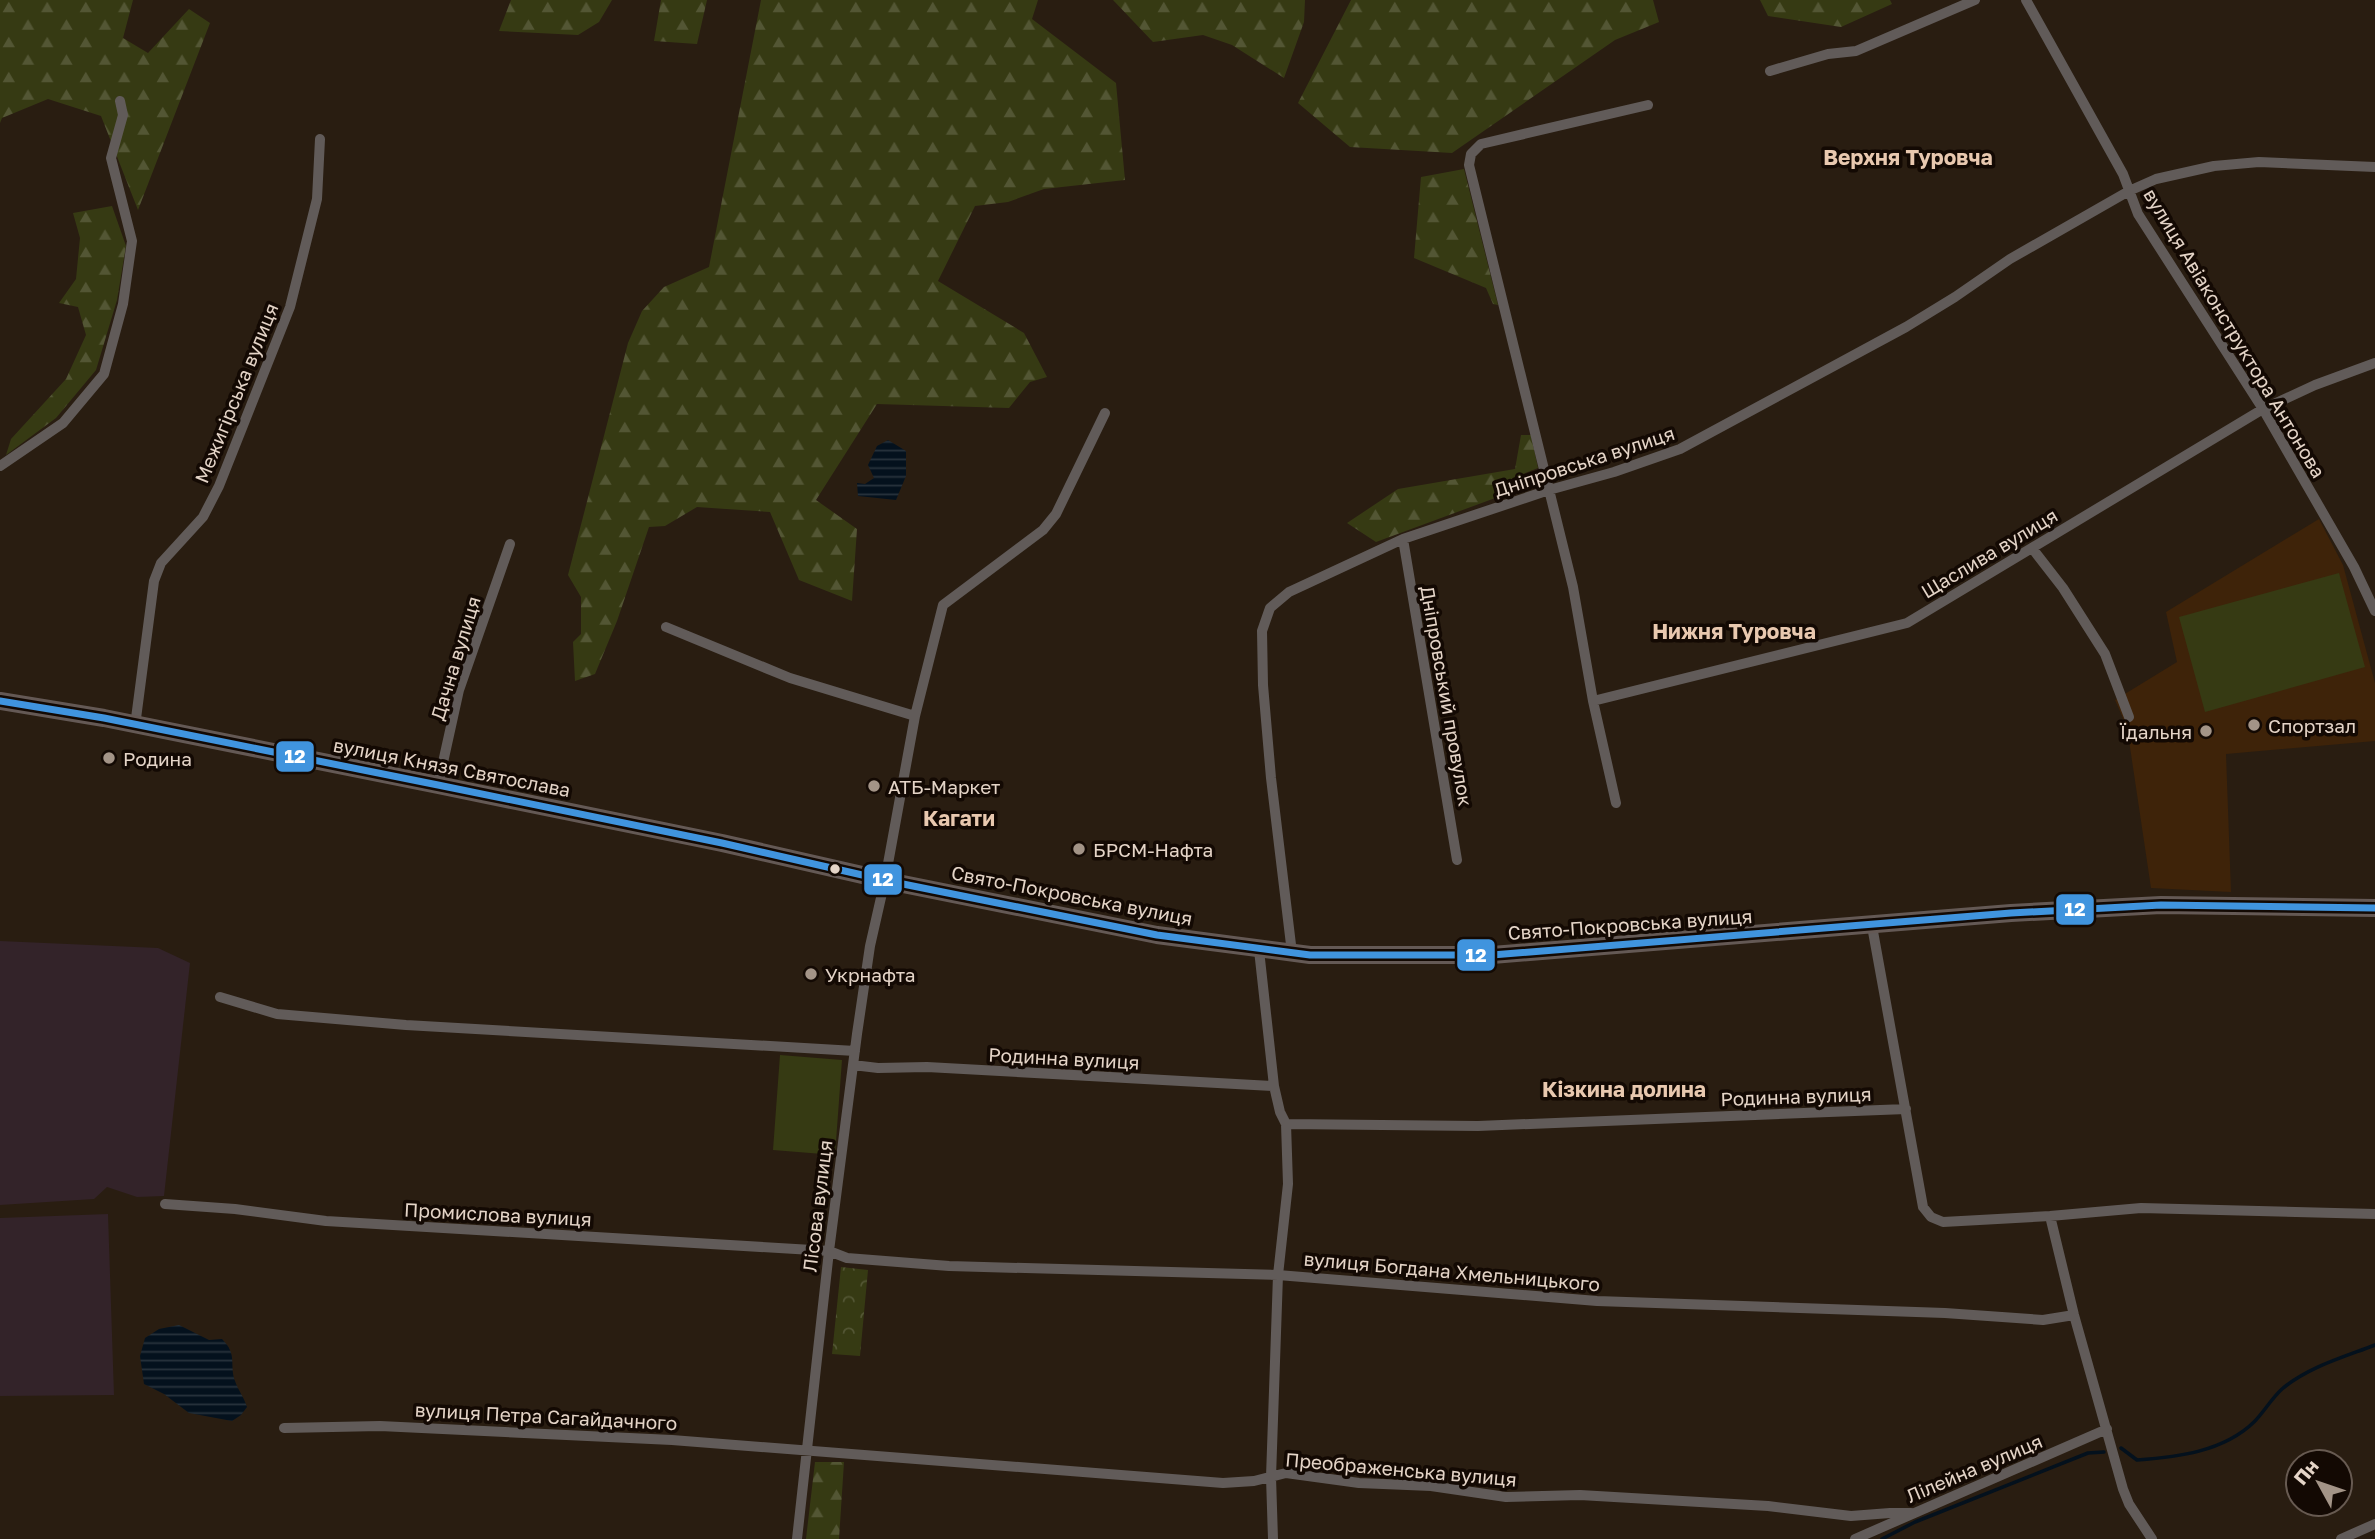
<svg xmlns="http://www.w3.org/2000/svg" width="2375" height="1539" viewBox="0 0 2375 1539" font-family="'Golos Text',sans-serif">
  <style>
    .industrial { fill: #332329 }
    .built { fill: #3e2309 }
    .forest { fill: url(#forest-firs) }
    .park { fill: url(#park-crowns) }
    .pitch { fill: #363a13 }
    .water { fill: url(#water-rules) }
    .lines { fill: none; stroke-linecap: round; stroke-linejoin: round }
    .stream { stroke: #04111d; stroke-width: 3.5 }
    .minor { stroke: #615b59; stroke-width: 10 }
    .primary { stroke: #645955; stroke-width: 18 }
    .bus-1-casing { stroke: #130903; stroke-width: 12 }
    .bus-1 { stroke: #4094de; stroke-width: 7 }
    .poi-dot { fill: #a39487; stroke: #130903; stroke-width: 2.5 }
    .bus-dot { fill: #e4d4c7; stroke: #130903; stroke-width: 2.5 }
    .labels { text-anchor: middle; dominant-baseline: central; stroke-width: 7; stroke-linejoin: round; paint-order: stroke }
    .street-label { font-size: 19px; fill: #e4d4c7; stroke: #130903 }
    .poi-label { font-size: 19px; fill: #e4d4c7; stroke: #130903; text-anchor: start }
    .neighbourhood-label { font-size: 21px; font-weight: bold; fill: #e8c8af; stroke: #130903 }
    .line-badge { stroke: #130903; stroke-width: 2.5 }
    .badge-label { font-size: 19px; text-anchor: middle; font-weight: bold; fill: #fff }
  </style>
  <defs>
    <pattern id="forest-firs" width="22" height="20" patternUnits="userSpaceOnUse" patternTransform="scale(1.75)"><rect width="22" height="20" fill="#363a13"/><path d="M5 1l3.5 6h-7zM16 11l3.5 6h-7z" fill="#535634"/></pattern>
    <pattern id="park-crowns" width="20" height="18" patternUnits="userSpaceOnUse" patternTransform="scale(1.75)"><rect width="20" height="18" fill="#363a13"/><path d="M2 6a3 3 0 1 1 6 0M12 15a3 3 0 1 1 6 0" fill="none" stroke="#535634"/></pattern>
    <pattern id="water-rules" width="6" height="5" patternUnits="userSpaceOnUse" patternTransform="scale(1.75)"><rect width="6" height="5" fill="#04111d"/><path d="M0 2.5h6" fill="none" stroke="#28333c"/></pattern>
  </defs>
  <rect width="100%" height="100%" fill="#291d11"/>
  <path class="industrial" d="M 0,941 L 158,948 L 190,963 L 164,1196 L 137,1197 L 107,1187 L 94,1199 L 0,1205 Z
    M 108,1214 L 114,1395 L 0,1396 L 0,1218 Z"/>
  <path class="built" d="M 2319,519 L 2343,565 L 2375,683 L 2375,741 L 2226,754 L 2231,892 L 2151,888 L 2127,727 L 2115,700 L 2177,662 L 2166,612 Z"/>
  <path class="forest" d="M 0,0 L 133,0 L 123,38 L 148,53 L 189,9 L 210,23 L 138,210 L 101,116 L 48,99 L 2,118 L 0,123 Z
    M 511,0 L 612,0 L 599,22 L 578,35 L 499,31 Z
    M 661,0 L 707,0 L 697,44 L 654,41 Z
    M 761,0 L 1038,0 L 1032,19 L 1116,83 L 1125,180 L 1044,189 L 1008,202 L 975,206 L 938,281 L 1024,333 L 1047,377 L 1030,382 L 1009,408 L 877,404 L 816,500 L 857,529 L 852,601 L 799,580 L 770,512 L 697,507 L 665,526 L 649,527 L 617,621 L 595,674 L 575,681 L 573,642 L 581,634 L 581,597 L 568,575 L 628,343 L 642,311 L 664,287 L 709,267 Z
    M 1113,0 L 1305,0 L 1304,22 L 1284,78 L 1232,45 L 1203,35 L 1153,42 Z
    M 1351,0 L 1653,0 L 1659,22 L 1615,40 L 1452,153 L 1350,147 L 1298,103 Z
    M 1760,0 L 1890,0 L 1892,4 L 1841,27 L 1768,16 Z
    M 1464,169 L 1498,305 L 1493,304 L 1486,288 L 1414,258 L 1421,177 Z
    M 112,206 L 126,246 L 117,300 L 96,370 L 56,418 L 6,455 L 11,439 L 66,379 L 86,335 L 78,307 L 59,303 L 76,279 L 80,238 L 73,213 Z
    M 1521,435 L 1531,435 L 1538,468 L 1523,474 L 1525,487 L 1376,542 L 1347,523 L 1398,489 L 1515,469 Z
    M 815,1462 L 844,1462 L 839,1539 L 806,1539 Z"/>
  <path class="park" d="M 841,1267 L 868,1270 L 860,1356 L 832,1354 Z"/>
  <path class="pitch" d="M 2339,573 L 2365,667 L 2205,712 L 2179,617 Z
    M 780,1055 L 842,1060 L 835,1155 L 773,1150 Z"/>
  <path class="water" d="M 888,440 L 906,451 L 906,476 L 896,500 L 858,496 L 857,483 L 865,484 L 874,478 L 868,465 L 877,446 Z
    M 179,1325 L 209,1340 L 222,1339 C 238,1355 229,1364 235,1381 C 238,1390 244,1397 247,1407 L 241,1415 L 232,1421 L 189,1413 L 164,1394 L 144,1384 L 140,1356 L 145,1338 L 159,1329 Z"/>
  <g class="lines">
    <path class="stream" d="M 2121,1448 L 2137,1460 C 2177,1457 2223,1452 2254,1422 C 2264,1412 2271,1399 2282,1389 C 2308,1367 2344,1357 2375,1345
      M 1882,1539 L 1915,1522 L 2088,1453 L 2104,1452"/>
    <path class="minor" d="M 2026,0 L 2123,174 L 2138,214 L 2263,409 L 2354,567 L 2375,611
      M 1770,71 L 1828,54 L 1856,51 L 1975,0
      M 0,466 L 63,423 L 104,374 L 123,304 L 132,241 L 111,158 L 123,115 L 120,101
      M 1403,539 L 1457,860
      M 2032,548 L 2063,588 L 2105,654 L 2129,717
      M 666,627 L 790,678 L 915,716
      M 1593,701 L 1907,623 L 2263,409 L 2315,385 L 2375,363
      M 135,726 L 154,581 L 161,563 L 203,517 L 219,486 L 290,307 L 317,199 L 320,139
      M 438,785 L 459,690 L 510,544
      M 1616,803 L 1593,701 L 1573,587 L 1469,165 L 1471,154 L 1481,144 L 1648,105
      M 1872,926 L 1923,1207 L 1931,1217 L 1943,1222 L 2050,1216 L 2141,1208 L 2375,1214
      M 1259,950 L 1274,1086 L 1280,1112 L 1286,1124 L 1288,1184 L 1278,1275 L 1271,1477 L 1273,1539
      M 1292,953 L 1271,778 L 1263,685 L 1262,631 L 1270,608 L 1289,592 L 1403,539 L 1549,490 L 1614,472 L 1680,449 L 1906,327 L 1955,297 L 2010,259 L 2129,191 L 2156,179 L 2214,166 L 2259,162 L 2375,167
      M 220,997 L 277,1014 L 406,1025 L 855,1051
      M 853,1065 L 878,1068 L 927,1067 L 1274,1086
      M 1286,1124 L 1478,1126 L 1906,1109
      M 165,1204 L 235,1209 L 326,1221 L 829,1251 L 847,1258 L 949,1266 L 1278,1275 L 1597,1301 L 1945,1313 L 2043,1320 L 2074,1315
      M 2050,1216 L 2074,1315 L 2123,1489 L 2129,1504 L 2152,1539
      M 284,1428 L 380,1426 L 672,1440 L 1223,1483 L 1254,1481 L 1286,1473 L 1359,1483 L 1431,1486 L 1506,1497 L 1580,1495 L 1768,1506 L 1851,1516 L 1890,1513 L 1911,1513
      M 797,1539 L 829,1251 L 857,1034 L 870,946 L 885,880 L 915,716 L 943,605 L 1043,530 L 1056,514 L 1105,413
      M 1855,1539 L 2107,1429
      M 2341,1539 L 2375,1524"/>
    <path class="primary" d="M 0,701 L 104,718 L 438,785 L 722,843 L 893,882 L 1157,935 L 1310,955 L 1492,955 L 2011,913 L 2161,905 L 2375,908"/>
    <defs>
      <path id="bus-1" d="M 0,701 L 104,718 L 438,785 L 722,843 L 893,882 L 1157,935 L 1310,955 L 1492,955 L 2011,913 L 2161,905 L 2375,908"/>
    </defs>
    <use href="#bus-1" class="bus-1-casing"/>
    <use href="#bus-1" class="bus-1"/>
  </g>
  <g class="poi-dot">
    <circle cx="2254" cy="725" r="7"/>
    <circle cx="2206" cy="731" r="7"/>
    <circle cx="109" cy="758" r="7"/>
    <circle cx="874" cy="786" r="7"/>
    <circle cx="1079" cy="849" r="7"/>
    <circle cx="811" cy="974" r="7"/>
  </g>
  <circle class="bus-dot" cx="835" cy="869" r="6"/>
  <g class="labels">
    <g class="street-label">
      <text transform="translate(2235 333) rotate(59)">вулиця Авіаконструктора Антонова</text>
      <text transform="translate(236 393) rotate(-68)">Межигірська вулиця</text>
      <text transform="translate(1584 461) rotate(-18)">Дніпровська вулиця</text>
      <text transform="translate(1989 553) rotate(-31)">Щаслива вулиця</text>
      <text transform="translate(455 658) rotate(-73)">Дачна вулиця</text>
      <text transform="translate(1447 696) rotate(80)">Дніпровський провулок</text>
      <text transform="translate(452 767) rotate(11)">вулиця Князя Святослава</text>
      <text transform="translate(1072 895) rotate(11)">Свято-Покровська вулиця</text>
      <text transform="translate(1630 924) rotate(-4)">Свято-Покровська вулиця</text>
      <text transform="translate(1064 1058) rotate(3)">Родинна вулиця</text>
      <text transform="translate(1796 1096) rotate(-2)">Родинна вулиця</text>
      <text transform="translate(817 1206) rotate(-83)">Лісова вулиця</text>
      <text transform="translate(498 1214) rotate(3)">Промислова вулиця</text>
      <text transform="translate(1452 1271) rotate(5)">вулиця Богдана Хмельницького</text>
      <text transform="translate(546 1416) rotate(3)">вулиця Петра Сагайдачного</text>
      <text transform="translate(1974 1468) rotate(-23)">Лілейна вулиця</text>
      <text transform="translate(1401 1469) rotate(5)">Преображенська вулиця</text>
    </g>
    <g class="poi-label">
      <text x="2268" y="725">Спортзал</text>
      <text x="2192" y="731" text-anchor="end">Їдальня</text>
      <text x="123" y="758">Родина</text>
      <text x="888" y="786">АТБ-Маркет</text>
      <text x="1093" y="849">БРСМ-Нафта</text>
      <text x="825" y="974">Укрнафта</text>
    </g>
    <g class="neighbourhood-label">
      <text x="1908" y="157">Верхня Туровча</text>
      <text x="1734" y="631">Нижня Туровча</text>
      <text x="959" y="818">Кагати</text>
      <text x="1624" y="1089">Кізкина долина</text>
    </g>
  </g>
  <g class="line-badge">
    <rect x="275" y="740" width="40" height="33" rx="7" fill="#4094de"/>
    <rect x="863" y="863" width="40" height="33" rx="7" fill="#4094de"/>
    <rect x="2055" y="893" width="40" height="33" rx="7" fill="#4094de"/>
    <rect x="1456" y="938" width="40" height="34" rx="7" fill="#4094de"/>
  </g>
  <g class="badge-label">
    <text x="295" y="763">12</text>
    <text x="883" y="886">12</text>
    <text x="2075" y="916">12</text>
    <text x="1476" y="962">12</text>
  </g>
  <g transform="translate(2319 1483) rotate(310)"><circle r="33" fill="#130903" stroke="#675a51" stroke-width="2"/>
  <path d="M0-5L12 26L0 18L-12 26Z" fill="#a39487"/>
  <text y="-10" font-size="19" font-weight="bold" text-anchor="middle" fill="#e4d4c7">Пн</text>
  </g>
</svg>
